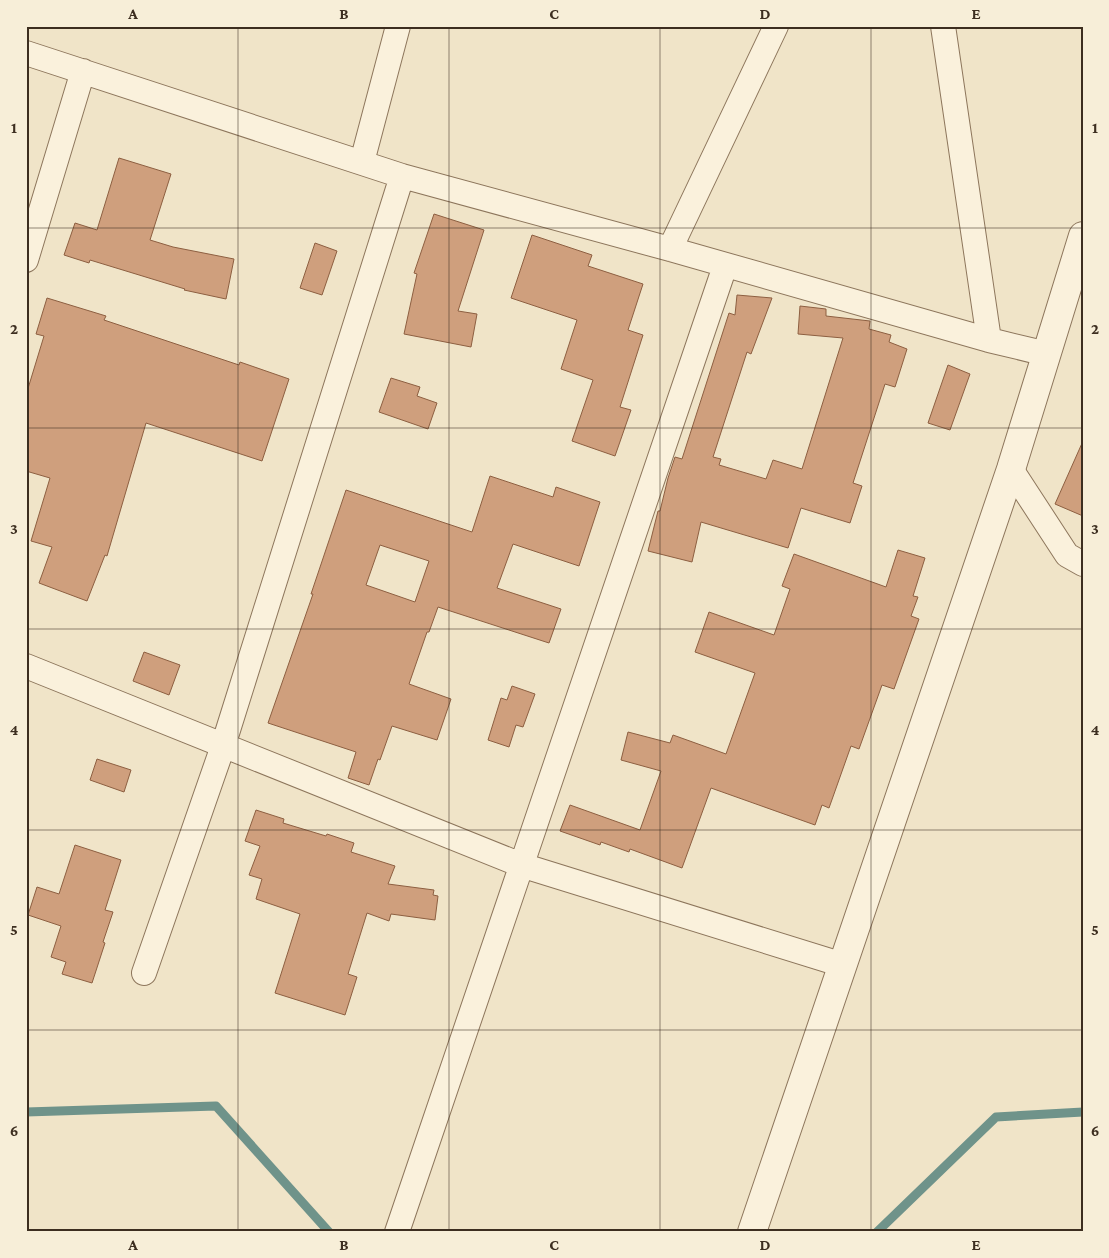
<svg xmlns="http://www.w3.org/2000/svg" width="1109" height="1258" viewBox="0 0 1109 1258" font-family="'Crimson Pro',serif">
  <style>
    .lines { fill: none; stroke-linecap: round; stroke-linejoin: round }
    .stream { stroke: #6f938a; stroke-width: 9 }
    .building { fill: #cf9f7d; stroke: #8d5f41; fill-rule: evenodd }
    .minor-casing { stroke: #8d765c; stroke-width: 26 }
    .tertiary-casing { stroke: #8d765c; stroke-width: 30 }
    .minor { stroke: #faf1dc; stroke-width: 24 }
    .tertiary { stroke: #faf1dc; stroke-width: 28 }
    .grid { fill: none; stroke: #3d2e20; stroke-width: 1; stroke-opacity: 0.55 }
    .neatline { fill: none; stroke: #3d2e20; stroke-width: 2 }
    .grid-label { font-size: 16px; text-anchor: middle; font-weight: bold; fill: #3d2e20 }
  </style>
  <rect width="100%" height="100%" fill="#f0e4c8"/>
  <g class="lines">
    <path class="stream" d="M 26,1112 L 216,1106 L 329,1232
      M 877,1232 L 996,1117 L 1083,1112"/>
  </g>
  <path class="building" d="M 119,158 L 171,174 L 150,240 L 173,247 L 234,259 L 226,299 L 184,290 L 185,289 L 90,260 L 89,263 L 64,255 L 75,223 L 97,230 Z
    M 434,214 L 484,230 L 458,311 L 477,314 L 471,347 L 404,334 L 417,274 L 414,273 Z
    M 532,235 L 592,255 L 588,266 L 643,284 L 628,330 L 643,335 L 620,407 L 631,410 L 615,456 L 572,441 L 593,380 L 561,369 L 577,320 L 511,298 Z
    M 315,243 L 337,251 L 322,295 L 300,288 Z
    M 737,295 L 772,298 L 751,354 L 747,352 L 713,457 L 721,459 L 719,465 L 766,479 L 773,460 L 802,469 L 843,338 L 798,334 L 800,306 L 826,309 L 826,316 L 870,321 L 869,329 L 891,335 L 889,342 L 907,349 L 895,387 L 885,384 L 853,483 L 862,486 L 850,523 L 801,508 L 788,548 L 701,522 L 692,562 L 648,551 L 658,511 L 660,511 L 668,478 L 675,457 L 682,459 L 729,313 L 735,315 Z
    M 47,298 L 106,316 L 104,320 L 239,365 L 240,362 L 289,379 L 262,461 L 146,423 L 107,556 L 105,555 L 87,601 L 39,583 L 52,547 L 31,541 L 50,478 L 26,471 L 26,395 L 44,336 L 36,334 Z
    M 948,365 L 970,374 L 950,430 L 928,423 Z
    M 391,378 L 420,387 L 417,396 L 437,403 L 428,429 L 379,412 Z
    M 1083,441 L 1083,516 L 1055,504 Z
    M 490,476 L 553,497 L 556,487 L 600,502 L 579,566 L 513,544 L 497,588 L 561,609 L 549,643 L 438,607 L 429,632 L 427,632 L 409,684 L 451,699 L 437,740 L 392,726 L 380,760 L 378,759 L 369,785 L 348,778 L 356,752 L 268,723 L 313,594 L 311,594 L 346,490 L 472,532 ZM 380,545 L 429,561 L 415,602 L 366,585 Z
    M 898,550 L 925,558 L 913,596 L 918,597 L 911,616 L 919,619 L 894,689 L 882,685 L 859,749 L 851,746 L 829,808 L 822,805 L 815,825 L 711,788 L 682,868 L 630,849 L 629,852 L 601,842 L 600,845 L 560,831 L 570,805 L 640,830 L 661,771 L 621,760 L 628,732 L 670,743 L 673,735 L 726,754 L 755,673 L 695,652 L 709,612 L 774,635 L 790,589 L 782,586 L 794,554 L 886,587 Z
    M 144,652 L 180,665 L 169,695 L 133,681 Z
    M 512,686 L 535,694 L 523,727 L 516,725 L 509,747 L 488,740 L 501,698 L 507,700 Z
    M 97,759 L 131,770 L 124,792 L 90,780 Z
    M 256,810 L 284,819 L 283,823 L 326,836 L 327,834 L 354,843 L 351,852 L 395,866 L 388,884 L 434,890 L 433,895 L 438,896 L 435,920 L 391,914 L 389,921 L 367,913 L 348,974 L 357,977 L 345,1015 L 275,993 L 300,914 L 256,899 L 262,879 L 249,875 L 260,846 L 245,841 Z
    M 75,845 L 121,860 L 105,910 L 113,912 L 103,942 L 105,943 L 92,983 L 62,974 L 66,962 L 51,957 L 61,926 L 28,915 L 37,887 L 59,894 Z"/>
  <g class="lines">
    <defs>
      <path id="minor" d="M 943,26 L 989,340
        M 26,53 L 402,176 L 670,249 L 989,340 L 1047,354
        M 362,162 L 398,26
        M 670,249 L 776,26
        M 26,260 L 83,71
        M 1011,469 L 1067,555 L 1083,564
        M 26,666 L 521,865 L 843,965
        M 144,973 L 223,746 L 402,176
        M 397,1232 L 725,266"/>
      <path id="tertiary" d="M 752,1232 L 1011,469 L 1083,236"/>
    </defs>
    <use href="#minor" class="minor-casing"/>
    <use href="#tertiary" class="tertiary-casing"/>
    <use href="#minor" class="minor"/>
    <use href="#tertiary" class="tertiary"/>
  </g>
  <path class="grid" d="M 238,26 L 238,1232M 449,26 L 449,1232M 660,26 L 660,1232M 871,26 L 871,1232M 26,228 L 1083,228M 26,428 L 1083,428M 26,629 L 1083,629M 26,830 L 1083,830M 26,1030 L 1083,1030"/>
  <rect width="1109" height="1258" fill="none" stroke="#f7eed8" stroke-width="55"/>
  <rect x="28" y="28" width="1054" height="1202" class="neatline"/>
  <g class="grid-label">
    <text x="133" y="19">A</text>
    <text x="344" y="19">B</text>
    <text x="554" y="19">C</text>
    <text x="765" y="19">D</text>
    <text x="976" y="19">E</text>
    <text x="14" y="133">1</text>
    <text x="1095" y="133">1</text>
    <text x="14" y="334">2</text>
    <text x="1095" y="334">2</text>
    <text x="14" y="534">3</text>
    <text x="1095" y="534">3</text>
    <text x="14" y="735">4</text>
    <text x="1095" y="735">4</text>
    <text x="14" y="935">5</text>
    <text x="1095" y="935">5</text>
    <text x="14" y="1136">6</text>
    <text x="1095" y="1136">6</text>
    <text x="133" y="1250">A</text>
    <text x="344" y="1250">B</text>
    <text x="554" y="1250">C</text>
    <text x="765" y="1250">D</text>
    <text x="976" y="1250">E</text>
  </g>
</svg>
